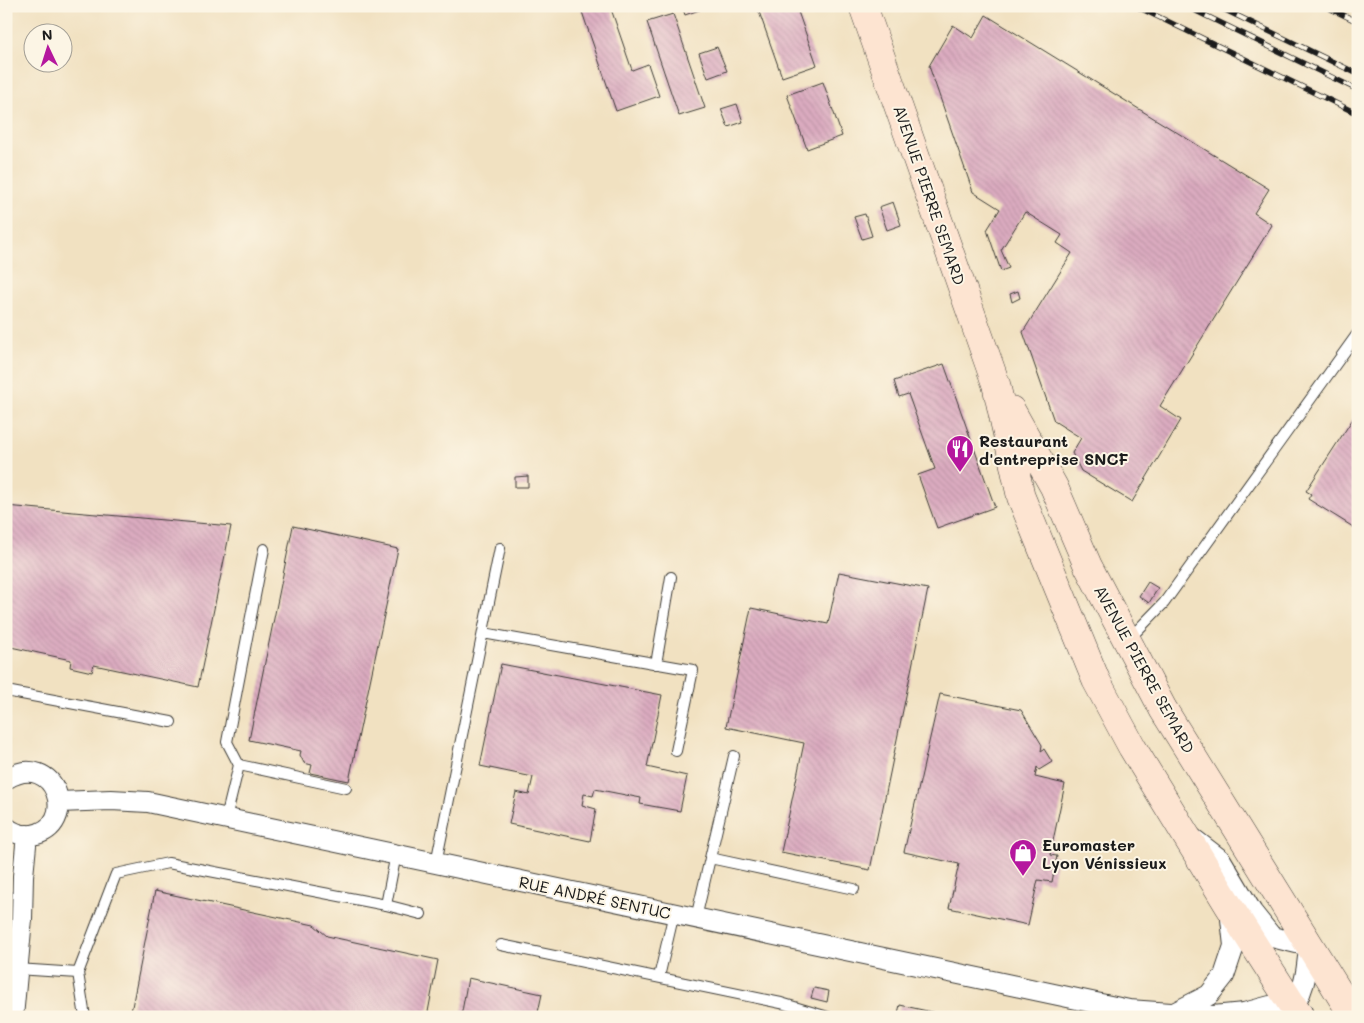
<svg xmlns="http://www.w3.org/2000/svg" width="1364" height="1023" viewBox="0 0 1364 1023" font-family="Mali,sans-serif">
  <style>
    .building { fill: url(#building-back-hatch) }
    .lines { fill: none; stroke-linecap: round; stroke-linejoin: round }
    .lane-casing { stroke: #3c3a35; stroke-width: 12 }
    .street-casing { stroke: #3c3a35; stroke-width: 22 }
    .secondary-casing { stroke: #3c3a35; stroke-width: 29 }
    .lane { stroke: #fff; stroke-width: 10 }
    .street { stroke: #fff; stroke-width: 20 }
    .secondary { stroke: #fde4d1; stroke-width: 28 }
    .rail-casing { stroke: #1c1c1c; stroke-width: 5.5 }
    .rail { stroke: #fcf5e5; stroke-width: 4; stroke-dasharray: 11; stroke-linecap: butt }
    .labels { text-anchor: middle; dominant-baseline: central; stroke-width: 4; stroke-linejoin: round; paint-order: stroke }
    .street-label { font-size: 16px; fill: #1c1c1c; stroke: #fcf5e5 }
    .poi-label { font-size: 16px; font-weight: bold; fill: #1c1c1c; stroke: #fcf5e5; text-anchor: start }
  </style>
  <defs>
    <pattern id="building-back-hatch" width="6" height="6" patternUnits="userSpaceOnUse" patternTransform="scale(1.25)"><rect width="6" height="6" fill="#dbabc0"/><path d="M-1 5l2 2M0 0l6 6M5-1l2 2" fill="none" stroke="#bb93a4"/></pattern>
  </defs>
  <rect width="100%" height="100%" fill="#fcf5e5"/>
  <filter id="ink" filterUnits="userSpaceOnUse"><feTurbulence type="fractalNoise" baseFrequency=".02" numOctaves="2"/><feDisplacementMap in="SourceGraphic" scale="10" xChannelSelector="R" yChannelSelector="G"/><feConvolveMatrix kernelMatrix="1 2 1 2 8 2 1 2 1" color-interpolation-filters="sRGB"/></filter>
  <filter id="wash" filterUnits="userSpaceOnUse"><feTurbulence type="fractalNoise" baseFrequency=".0096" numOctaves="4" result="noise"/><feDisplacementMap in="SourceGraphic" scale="20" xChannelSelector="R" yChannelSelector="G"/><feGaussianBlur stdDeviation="1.12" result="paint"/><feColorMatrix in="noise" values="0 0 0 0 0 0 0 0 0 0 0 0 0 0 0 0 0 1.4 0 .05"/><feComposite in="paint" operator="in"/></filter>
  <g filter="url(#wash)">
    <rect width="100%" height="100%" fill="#f1e1c1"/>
    <g id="blocks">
      <path class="building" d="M 580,6 L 610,6 L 632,70 L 648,64 L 659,96 L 616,111 Z
        M 682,6 L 701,6 L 702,9 L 685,15 Z
        M 757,6 L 796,6 L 817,65 L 782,77 Z
        M 673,14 L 705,108 L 679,116 L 647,22 Z
        M 986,15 L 1269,189 L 1254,213 L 1272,225 L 1160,406 L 1181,420 L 1132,502 L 1081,471 L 1072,453 L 1081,438 L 1054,421 L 1023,332 L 1072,253 L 1057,243 L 1062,235 L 1025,212 L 1001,250 L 1009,268 L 1001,271 L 987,230 L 1000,209 L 973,192 L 929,66 L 953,25 L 973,38 Z
        M 717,47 L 727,71 L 708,78 L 699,53 Z
        M 823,82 L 842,136 L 807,149 L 787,95 Z
        M 737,104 L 743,122 L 728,127 L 721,109 Z
        M 893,202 L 901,225 L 887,230 L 879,207 Z
        M 865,214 L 872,236 L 862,239 L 854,217 Z
        M 1018,291 L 1020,298 L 1012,302 L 1010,294 Z
        M 944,364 L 995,507 L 937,528 L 918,475 L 935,469 L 908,394 L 899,397 L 894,381 Z
        M 1358,411 L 1358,530 L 1308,499 L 1311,494 L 1306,491 Z
        M 528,476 L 528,487 L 515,487 L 515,477 Z
        M 6,506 L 231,526 L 198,687 L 94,665 L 92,672 L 70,667 L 71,660 L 6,646 Z
        M 293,526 L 398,549 L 349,781 L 310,773 L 312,765 L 304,763 L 300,755 L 301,751 L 249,740 Z
        M 839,572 L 928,589 L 870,870 L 781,852 L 804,743 L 726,727 L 751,608 L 828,624 Z
        M 1148,582 L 1158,588 L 1149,603 L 1139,596 Z
        M 501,664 L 662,695 L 647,767 L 687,776 L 680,811 L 640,804 L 641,798 L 595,789 L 593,796 L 584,794 L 582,805 L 596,809 L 590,841 L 509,824 L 516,792 L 529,795 L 533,777 L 480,766 Z
        M 940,694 L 1021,710 L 1042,745 L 1041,751 L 1044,749 L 1052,762 L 1039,770 L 1037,767 L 1035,777 L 1065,784 L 1050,855 L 1057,856 L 1052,882 L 1038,880 L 1028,925 L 949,908 L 959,864 L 904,852 Z
        M 155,891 L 314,925 L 327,936 L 438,960 L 427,1017 L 130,1017 Z
        M 468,978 L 542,994 L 537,1017 L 461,1017 Z
        M 814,988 L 829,991 L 827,1002 L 811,998 Z
        M 900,1005 L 950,1016 L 950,1017 L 897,1017 Z"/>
    </g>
  </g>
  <g filter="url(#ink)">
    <use href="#blocks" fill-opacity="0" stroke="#3c3a35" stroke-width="1"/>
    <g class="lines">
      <defs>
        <path id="lane" d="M 483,633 L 693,670 L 676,751
          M 1128,640 L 1164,603 L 1358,333
          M 656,664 L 671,577
          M 6,691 L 171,722
          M 239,765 L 346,788
          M 226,818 L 239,765 L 227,742 L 264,549
          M 710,858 L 854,889
          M 436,863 L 500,548
          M 386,905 L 396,854
          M 696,918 L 734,756
          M 501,945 L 781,1003 L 828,1017
          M 17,969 L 78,973 L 116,874 L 168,863 L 386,905 L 421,914
          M 78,973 L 85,1017
          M 659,977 L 674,913"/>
        <path id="street" d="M 6,779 C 56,748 81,827 32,835 C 22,836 13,833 6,827
          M 59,802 L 111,800 L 148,802 L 1129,1010 L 1213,1016 L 1244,1013 L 1270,1006 L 1293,1007 L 1302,1012
          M 1191,837 L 1221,860 L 1252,912 L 1272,937 L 1309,946 C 1307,970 1305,998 1285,1014
          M 1172,1014 L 1209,995 L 1224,976 L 1234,946 L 1230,910
          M 13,1017 L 22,919 L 23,876 L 27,835"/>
        <path id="secondary" d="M 863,6 L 996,384 L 1021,497 L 1096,680 L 1132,747 L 1229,906 L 1300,1017
          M 1011,410 L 1054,487 L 1088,566 L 1163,709 L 1354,1017"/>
      </defs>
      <use href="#lane" class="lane-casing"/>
      <use href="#street" class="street-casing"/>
      <use href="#secondary" class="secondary-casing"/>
      <use href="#lane" class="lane"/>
      <use href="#street" class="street"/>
      <use href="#secondary" class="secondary"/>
      <defs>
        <path id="rail" d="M 1136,6 L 1358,114
          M 1186,6 L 1358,90
          M 1217,6 L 1358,74
          M 1325,6 L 1358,22"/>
      </defs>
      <use href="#rail" class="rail-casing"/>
      <use href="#rail" class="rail"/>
    </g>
  </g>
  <defs>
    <symbol id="restaurant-pin" viewBox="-11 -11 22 30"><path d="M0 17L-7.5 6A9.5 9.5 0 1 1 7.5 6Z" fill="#b5179e" stroke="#fcf5e5"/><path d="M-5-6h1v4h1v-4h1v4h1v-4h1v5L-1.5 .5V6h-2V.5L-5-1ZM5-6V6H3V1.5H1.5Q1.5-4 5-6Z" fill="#fff"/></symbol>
    <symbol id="shop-pin" viewBox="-11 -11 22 30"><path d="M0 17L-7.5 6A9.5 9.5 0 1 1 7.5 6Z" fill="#b5179e" stroke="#fcf5e5"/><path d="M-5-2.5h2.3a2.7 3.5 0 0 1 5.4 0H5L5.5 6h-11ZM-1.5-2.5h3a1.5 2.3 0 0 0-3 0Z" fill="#fff"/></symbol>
  </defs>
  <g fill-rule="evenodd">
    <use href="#restaurant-pin" x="944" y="433" width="32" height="43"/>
    <use href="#shop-pin" x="1007" y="837" width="32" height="43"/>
  </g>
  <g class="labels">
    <g class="street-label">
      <text transform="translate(930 195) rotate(71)">AVENUE PIERRE SEMARD</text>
      <text transform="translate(1145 669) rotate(61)">AVENUE PIERRE SEMARD</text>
      <text transform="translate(595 897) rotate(12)">RUE ANDRÉ SENTUC</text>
    </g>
    <g class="poi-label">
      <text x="979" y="440">Restaurant<tspan x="979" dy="18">d'entreprise SNCF</tspan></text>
      <text x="1042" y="844">Euromaster<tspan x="1042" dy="18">Lyon Vénissieux</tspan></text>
    </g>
  </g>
  <rect width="1364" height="1023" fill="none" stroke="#fcf5e5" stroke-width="25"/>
  <g transform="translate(48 48) rotate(356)"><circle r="24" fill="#fcf5e5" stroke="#a29e95"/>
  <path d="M0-4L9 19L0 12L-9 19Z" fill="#b5179e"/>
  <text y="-8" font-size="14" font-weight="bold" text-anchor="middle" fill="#1c1c1c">N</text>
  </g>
</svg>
